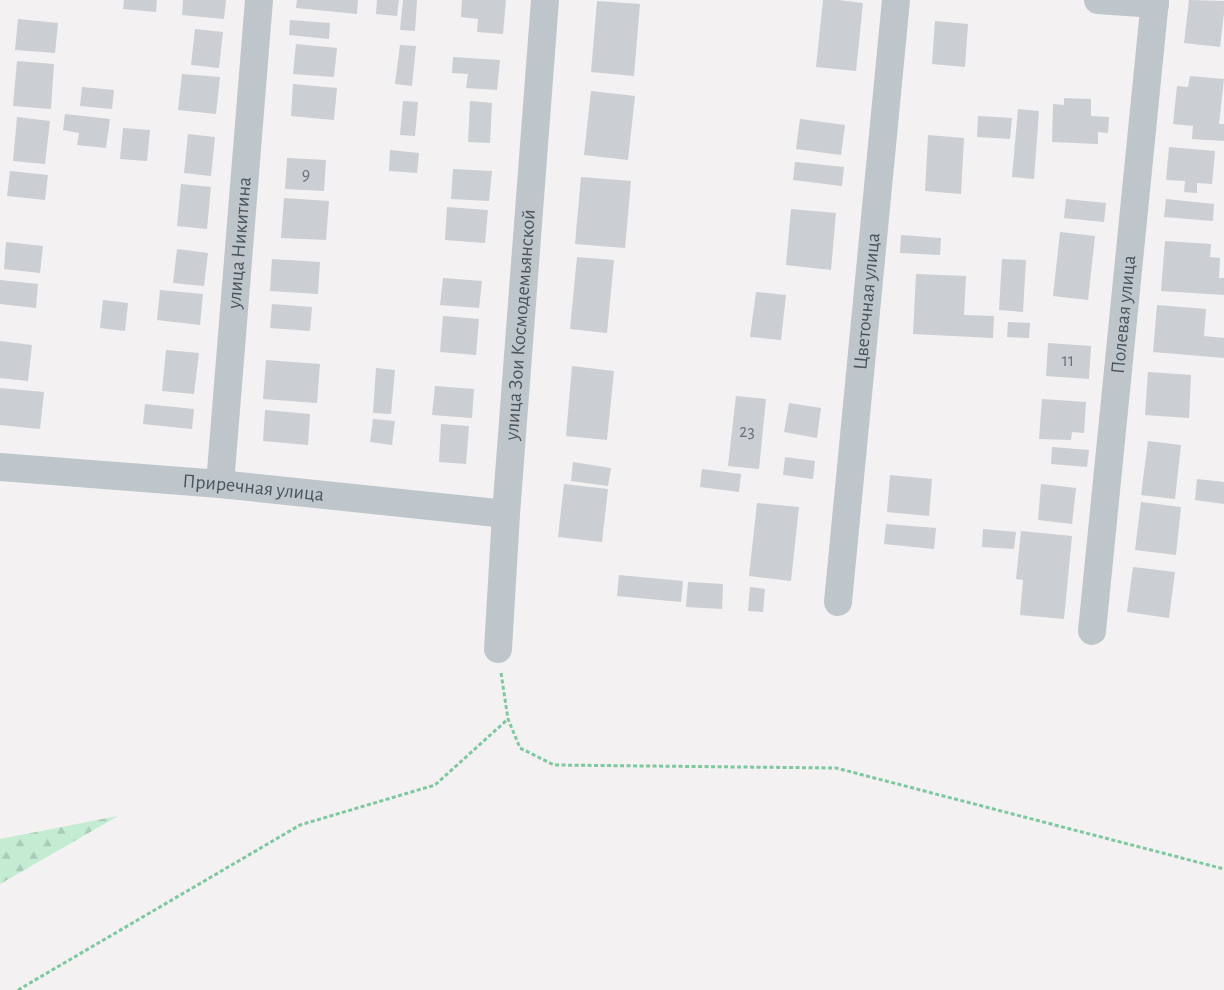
<svg xmlns="http://www.w3.org/2000/svg" width="1224" height="990" viewBox="0 0 1224 990" font-family="'Alegreya Sans',sans-serif">
  <style>
    .forest { fill: url(#forest-firs) }
    .building { fill: #cbced3 }
    .lines { fill: none; stroke-linecap: round; stroke-linejoin: round }
    .path { stroke: #7ec8a0; stroke-width: 3; stroke-dasharray: 4 2.5; stroke-linecap: butt }
    .minor { stroke: #bec6cc; stroke-width: 28 }
    .labels { text-anchor: middle; dominant-baseline: central; stroke-width: 4; stroke-linejoin: round; paint-order: stroke }
    .number-label { font-size: 18px; fill: #6a737a }
    .street-label { font-size: 20px; fill: #4a555d; stroke: #fff }
  </style>
  <defs>
    <pattern id="forest-firs" width="22" height="20" patternUnits="userSpaceOnUse" patternTransform="scale(1.25)"><rect width="22" height="20" fill="#c4ecd2"/><path d="M5 1l3.5 6h-7zM16 11l3.5 6h-7z" fill="#aaccb7"/></pattern>
  </defs>
  <rect width="100%" height="100%" fill="#f3f1f1"/>
  <path class="forest" d="M 118,816 L 0,884 L 0,839 Z"/>
  <path class="building" d="M 124,0 L 157,0 L 156,12 L 123,9 Z
    M 183,0 L 226,0 L 224,19 L 182,15 Z
    M 297,0 L 358,0 L 357,14 L 296,8 Z
    M 377,0 L 399,0 L 397,16 L 376,14 Z
    M 403,0 L 417,0 L 415,31 L 400,30 Z
    M 462,0 L 506,0 L 503,34 L 477,32 L 478,19 L 461,17 Z
    M 823,0 L 838,0 L 863,3 L 856,71 L 816,67 Z
    M 1189,0 L 1224,1 L 1224,13 L 1220,47 L 1184,43 Z
    M 597,1 L 640,4 L 634,76 L 591,72 Z
    M 18,19 L 58,23 L 55,53 L 15,50 Z
    M 290,20 L 330,23 L 329,39 L 289,35 Z
    M 935,21 L 968,24 L 965,67 L 932,64 Z
    M 195,29 L 223,32 L 219,68 L 191,65 Z
    M 296,44 L 337,48 L 334,77 L 293,74 Z
    M 400,45 L 416,46 L 412,86 L 395,84 Z
    M 453,57 L 500,60 L 497,90 L 466,88 L 468,74 L 452,73 Z
    M 17,61 L 54,64 L 51,109 L 13,106 Z
    M 182,74 L 220,77 L 216,114 L 178,110 Z
    M 1190,76 L 1224,79 L 1219,124 L 1224,124 L 1224,141 L 1192,139 L 1193,126 L 1173,124 L 1177,86 L 1188,87 Z
    M 293,84 L 337,88 L 334,120 L 291,116 Z
    M 82,87 L 114,90 L 112,109 L 80,106 Z
    M 591,91 L 635,96 L 628,160 L 584,155 Z
    M 1064,98 L 1091,99 L 1091,116 L 1109,117 L 1108,133 L 1098,132 L 1098,144 L 1052,142 L 1053,104 L 1064,105 Z
    M 403,101 L 418,102 L 415,136 L 400,135 Z
    M 470,101 L 492,103 L 490,143 L 468,142 Z
    M 1018,109 L 1039,111 L 1034,179 L 1012,177 Z
    M 65,114 L 110,119 L 106,148 L 77,145 L 79,133 L 63,130 Z
    M 978,116 L 1012,118 L 1010,139 L 977,137 Z
    M 17,117 L 50,121 L 45,164 L 13,161 Z
    M 800,119 L 845,125 L 841,155 L 796,149 Z
    M 123,128 L 150,130 L 147,161 L 120,159 Z
    M 188,134 L 215,137 L 211,176 L 184,173 Z
    M 928,135 L 964,138 L 961,194 L 925,191 Z
    M 1169,147 L 1215,151 L 1212,184 L 1197,183 L 1197,193 L 1184,192 L 1185,181 L 1166,180 Z
    M 390,150 L 419,153 L 417,173 L 389,171 Z
    M 287,158 L 326,160 L 324,191 L 285,189 Z
    M 795,162 L 844,167 L 842,186 L 793,180 Z
    M 453,169 L 492,171 L 489,201 L 451,199 Z
    M 10,171 L 48,175 L 45,200 L 7,196 Z
    M 581,177 L 631,181 L 625,248 L 575,244 Z
    M 181,184 L 211,187 L 207,229 L 177,226 Z
    M 284,198 L 329,201 L 326,240 L 281,238 Z
    M 1066,199 L 1106,203 L 1104,222 L 1064,218 Z
    M 1166,199 L 1214,204 L 1213,221 L 1164,217 Z
    M 447,207 L 488,210 L 485,243 L 445,240 Z
    M 791,209 L 836,213 L 831,270 L 786,265 Z
    M 1060,232 L 1095,236 L 1088,300 L 1053,296 Z
    M 901,235 L 941,238 L 940,255 L 900,253 Z
    M 1165,241 L 1211,244 L 1210,257 L 1220,258 L 1219,278 L 1224,278 L 1224,295 L 1161,291 Z
    M 6,242 L 43,246 L 40,273 L 4,269 Z
    M 177,249 L 208,253 L 204,286 L 173,283 Z
    M 577,257 L 614,260 L 607,333 L 570,329 Z
    M 272,259 L 320,262 L 318,294 L 270,291 Z
    M 1002,259 L 1026,260 L 1023,312 L 999,310 Z
    M 916,274 L 966,276 L 964,315 L 994,316 L 993,338 L 913,334 Z
    M 443,278 L 482,281 L 479,308 L 440,305 Z
    M 0,280 L 38,284 L 36,308 L 0,304 Z
    M 160,290 L 203,294 L 200,325 L 157,320 Z
    M 756,292 L 786,295 L 781,340 L 750,337 Z
    M 103,300 L 128,303 L 125,331 L 100,328 Z
    M 272,304 L 312,307 L 310,331 L 270,328 Z
    M 1157,305 L 1206,309 L 1204,336 L 1224,338 L 1224,358 L 1153,352 Z
    M 443,316 L 479,319 L 476,355 L 440,352 Z
    M 1008,322 L 1030,323 L 1029,338 L 1007,337 Z
    M 0,341 L 32,345 L 28,381 L 0,378 Z
    M 1048,343 L 1091,346 L 1089,379 L 1046,376 Z
    M 166,350 L 199,353 L 194,394 L 162,391 Z
    M 266,360 L 320,364 L 317,403 L 263,399 Z
    M 572,366 L 614,371 L 607,440 L 566,436 Z
    M 376,368 L 395,370 L 391,414 L 373,413 Z
    M 1148,372 L 1191,375 L 1189,418 L 1145,415 Z
    M 435,386 L 474,389 L 472,418 L 432,415 Z
    M 0,388 L 44,392 L 40,429 L 0,425 Z
    M 736,396 L 766,399 L 759,469 L 728,466 Z
    M 1042,399 L 1086,402 L 1084,433 L 1072,432 L 1071,440 L 1039,439 Z
    M 789,403 L 821,408 L 817,438 L 784,432 Z
    M 145,404 L 194,409 L 192,429 L 143,424 Z
    M 265,410 L 310,414 L 308,445 L 263,441 Z
    M 373,419 L 395,421 L 392,445 L 370,442 Z
    M 441,424 L 469,426 L 466,464 L 439,462 Z
    M 1148,441 L 1181,445 L 1175,499 L 1141,495 Z
    M 1052,447 L 1089,450 L 1087,467 L 1051,464 Z
    M 785,457 L 815,461 L 813,479 L 783,475 Z
    M 573,462 L 611,468 L 608,486 L 571,481 Z
    M 702,469 L 741,474 L 739,492 L 700,487 Z
    M 890,475 L 932,479 L 929,516 L 887,512 Z
    M 1197,479 L 1224,482 L 1224,504 L 1195,500 Z
    M 564,484 L 608,489 L 602,542 L 558,537 Z
    M 1041,484 L 1076,488 L 1072,524 L 1038,520 Z
    M 1141,502 L 1181,507 L 1176,555 L 1135,550 Z
    M 757,503 L 799,507 L 791,581 L 749,576 Z
    M 886,524 L 936,528 L 934,549 L 884,544 Z
    M 983,529 L 1016,532 L 1014,549 L 982,547 Z
    M 1021,531 L 1072,536 L 1064,619 L 1020,615 L 1023,580 L 1016,579 Z
    M 1133,567 L 1175,572 L 1169,618 L 1127,612 Z
    M 619,575 L 683,581 L 681,602 L 617,596 Z
    M 688,582 L 723,584 L 722,609 L 686,607 Z
    M 750,587 L 765,589 L 763,612 L 748,611 Z"/>
  <g class="lines">
    <path class="path" d="M 501,673 L 508,719 L 520,748 L 554,765 L 836,768 L 1224,869
      M 18,990 L 300,825 L 435,785 L 508,719"/>
    <g class="minor">
      <path d="M 1098,0 L 1155,4"/>
      <path id="s1" d="M 0,467 L 220,484 L 506,514"/>
      <path id="s2" d="M 220,484 L 259,0"/>
      <path id="s3" d="M 838,602 L 896,0"/>
      <path id="s4" d="M 1092,631 L 1155,0"/>
      <path id="s5" d="M 498,649 L 506,514 L 545,0"/>
    </g>
  </g>
  <g class="labels">
    <g class="number-label">
      <text x="306" y="175">9</text>
      <text x="1068" y="361">11</text>
      <text x="747" y="432">23</text>
    </g>
    <g class="street-label">
      <text stroke="none"><textPath href="#s2" startOffset="242">улица Никитина</textPath></text>
      <text stroke="none"><textPath href="#s3" startOffset="302">Цветочная улица</textPath></text>
      <text stroke="none"><textPath href="#s4" startOffset="318">Полевая улица</textPath></text>
      <text stroke="none"><textPath href="#s5" startOffset="325">улица Зои Космодемьянской</textPath></text>
      <text stroke="none"><textPath href="#s1" startOffset="254">Приречная улица</textPath></text>
    </g>
  </g>
</svg>
